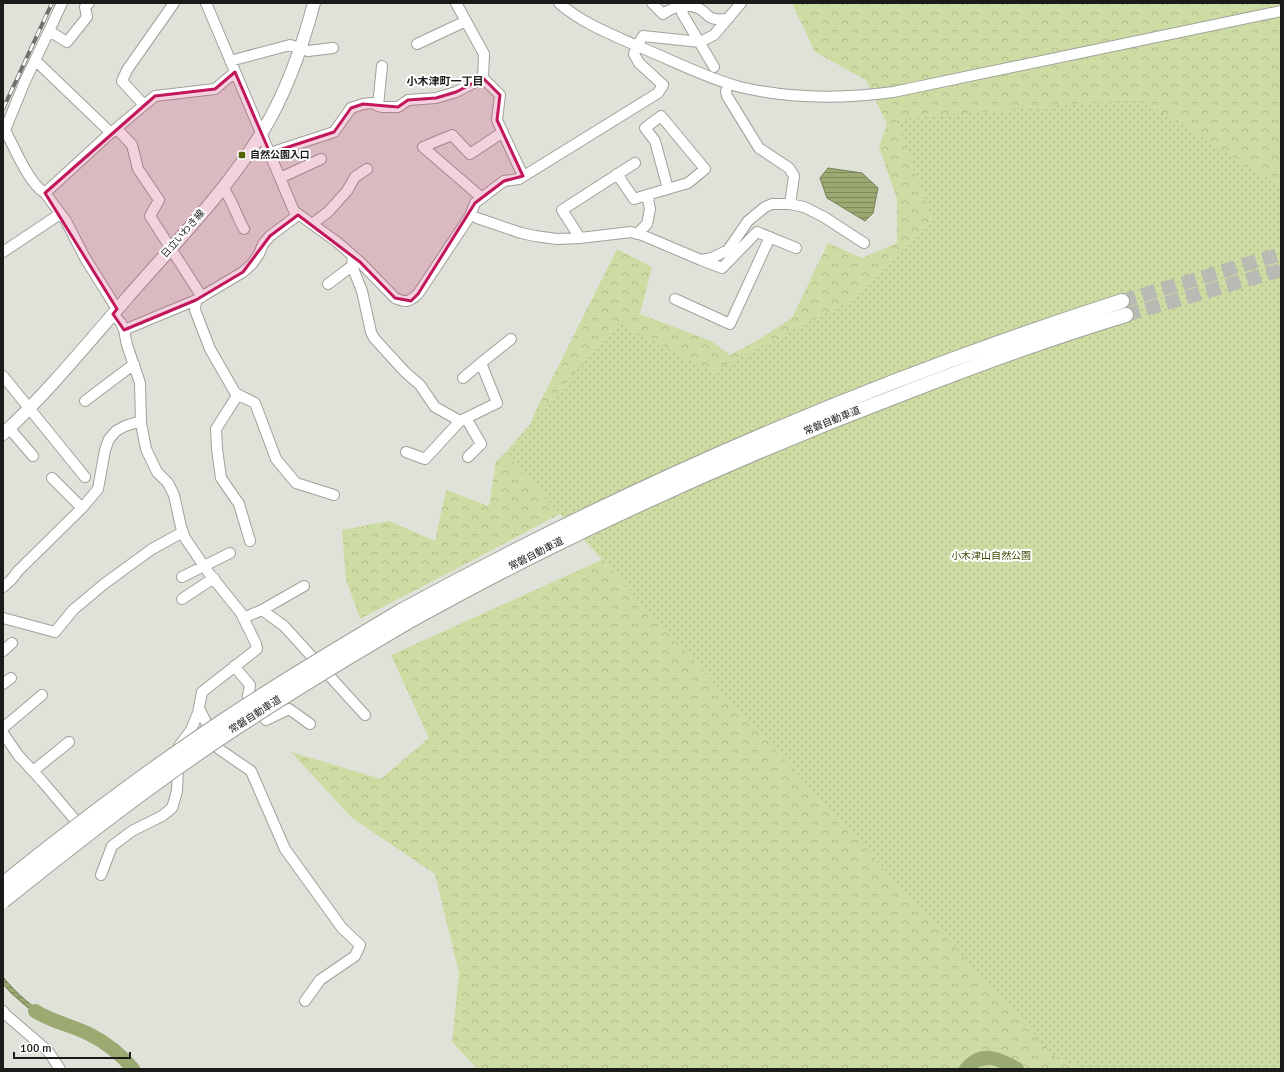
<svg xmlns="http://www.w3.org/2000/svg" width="1284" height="1072" viewBox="0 0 1284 1072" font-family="Signika,'Noto Sans JP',sans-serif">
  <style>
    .forest { fill: url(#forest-crowns) }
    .park { fill: url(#park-dots) }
    .water { fill: url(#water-rules); stroke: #757f56 }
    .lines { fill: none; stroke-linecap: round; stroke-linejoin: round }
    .river { stroke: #9baa70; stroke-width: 14 }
    .highway-tunnel { stroke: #b9bab3; stroke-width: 14; stroke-dasharray: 14 7; stroke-linecap: butt }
    .minor-casing { stroke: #9fa19a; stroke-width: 12 }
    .major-casing { stroke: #9fa19a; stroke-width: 14 }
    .highway-casing { stroke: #9fa19a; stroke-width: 16 }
    .minor { stroke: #fff; stroke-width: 10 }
    .major { stroke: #fff; stroke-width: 12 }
    .highway { stroke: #fff; stroke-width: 14 }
    .rail-casing { stroke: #6f706c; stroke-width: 4 }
    .rail { stroke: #fff; stroke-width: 2.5; stroke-dasharray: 8; stroke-linecap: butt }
    .highway-bridge-casing { stroke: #9fa19a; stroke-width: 16; stroke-linecap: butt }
    .highway-bridge { stroke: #fff; stroke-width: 14 }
    .marked { fill: #c2185b; fill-opacity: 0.2; stroke: #c2185b; stroke-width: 3; stroke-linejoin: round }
    .poi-dot { fill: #546308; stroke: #fff; stroke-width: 1.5 }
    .labels { text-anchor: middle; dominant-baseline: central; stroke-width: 4; stroke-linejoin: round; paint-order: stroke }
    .poi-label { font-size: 10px; font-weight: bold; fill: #1b1b19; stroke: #fff; text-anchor: start }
    .street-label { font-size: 10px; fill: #1b1b19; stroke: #fff }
    .park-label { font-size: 10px; fill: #3f4b05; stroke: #fff }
    .neighbourhood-label { font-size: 11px; font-weight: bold; fill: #1b1b19; stroke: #fff }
  </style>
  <defs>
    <pattern id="forest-crowns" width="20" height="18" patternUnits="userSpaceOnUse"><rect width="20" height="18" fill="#cddca2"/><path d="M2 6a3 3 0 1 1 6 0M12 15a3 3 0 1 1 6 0" fill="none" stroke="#afbc8b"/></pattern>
    <pattern id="park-dots" width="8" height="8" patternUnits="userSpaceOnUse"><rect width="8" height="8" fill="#cddca2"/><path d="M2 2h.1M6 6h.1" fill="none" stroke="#afbc8b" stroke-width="1.8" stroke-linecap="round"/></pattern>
    <pattern id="water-rules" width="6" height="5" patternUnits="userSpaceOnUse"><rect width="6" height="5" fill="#9baa70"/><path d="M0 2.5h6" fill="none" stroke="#7e8a5b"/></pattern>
  </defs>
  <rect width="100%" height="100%" fill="#e0e2da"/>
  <path class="forest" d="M 792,3 L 1281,3 L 1281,230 L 614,485 L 477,558 L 360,619 L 346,579 L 342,530 L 389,521 L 435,541 L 446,490 L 489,506 L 496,461 L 511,448 L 529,429 L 534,414 L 559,365 L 617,249 L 652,267 L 640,314 L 711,341 L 730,355 L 756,341 L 792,318 L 828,243 L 862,258 L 897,243 L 897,199 L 879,147 L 887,124 L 866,80 L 815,52 Z
    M 608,557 L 1281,1069 L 477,1069 L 452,1042 L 459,973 L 435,874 L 352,818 L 291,752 L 381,779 L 429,738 L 391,655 Z"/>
  <path class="park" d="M 1140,99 L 1281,187 L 1281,1069 L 1081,1069 L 1056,1058 L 505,453 L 619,323 L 712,372 L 848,302 L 932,220 L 897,121 L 899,119 Z"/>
  <path class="water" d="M 828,168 L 862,173 L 878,188 L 873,213 L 865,221 L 827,198 L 820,178 Z
    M 3,977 C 17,994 32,1007 51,1018 L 50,1022 L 34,1013 L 11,993 L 3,984 Z"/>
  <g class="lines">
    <path class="river" d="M 35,1011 C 52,1022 71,1025 89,1034 C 107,1043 120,1053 133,1069
      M 966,1069 C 982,1050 1000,1059 1017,1069"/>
    <path class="highway-tunnel" d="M 1122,301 L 1281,254
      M 1126,315 L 1281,270"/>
    <defs>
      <path id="minor" d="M 62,3 L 49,31 L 67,42 L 87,17 L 85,7 L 89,3
        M 206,3 L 294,211 L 337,242 L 360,262 L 395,298 C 406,303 409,302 418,294 L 470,216 L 475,203 L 504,181 L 519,179 L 658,93 L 663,85 L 639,63 L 634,54 L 637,46 L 643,36 L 700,42 L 714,35 L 741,3
        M 456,3 L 484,54 L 483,78 L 500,95 L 497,120 L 523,176
        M 559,3 C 583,24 613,35 642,48 C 674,61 706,78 740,87 C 791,99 842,99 893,92 L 1281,11
        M 652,3 L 663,14 C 674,6 691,2 703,11 C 707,14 709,19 716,19 C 720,20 725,19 729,18
        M 682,3 L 684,7 L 682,13 L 714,67
        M 49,31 L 25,81 L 5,130 C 14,147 29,184 45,193 L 106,137 L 155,96 L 215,89 L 235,72
        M 417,44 L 466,21
        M 35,60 L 111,133
        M 230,61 L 290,45 L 308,51 L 333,48
        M 726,91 L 727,96 L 759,148 L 789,168 L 794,176 L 790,204
        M 144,105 L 122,81 L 127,70 L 174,3
        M 378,106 L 382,66
        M 117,129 L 132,145 L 138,169 L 159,200 L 150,216 L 202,297
        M 270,153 L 334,132 L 351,108 L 363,104 L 372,103 L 382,107 L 398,107 L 408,100 L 436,98 L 456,92 L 483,78
        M 617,174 L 634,199 L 647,195 L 650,209 L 647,224 L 637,234
        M 280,178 L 321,159
        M 223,188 C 232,199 236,215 244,229
        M 45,193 L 66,221 L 85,258 L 117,309
        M 647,195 L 688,183 L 705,169 L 661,116 L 645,128 L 655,141 L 668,189
        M 482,198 L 423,147 L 452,135 L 470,154 L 503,132
        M 477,218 L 521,233 L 535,236 L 557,239 L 580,238 L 631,232 L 642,235 L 701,260 L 712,258 L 728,250 L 748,221 L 765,207 L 772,204 L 790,204 L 804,207 L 824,217 L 864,243
        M 312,224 L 328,212 L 347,191 L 355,177 L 367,169
        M 580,238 L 562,210 L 635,163
        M 3,252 L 60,214
        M 353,256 L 352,266 L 362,291 L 371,332 L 374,338 L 405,372 L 420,385 L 435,407 L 460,421 L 497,403 L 481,363 L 511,339
        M 701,260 L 722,268 L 757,232 L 796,248
        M 328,284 L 352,266
        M 675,299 L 730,324 L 770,237
        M 196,300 L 195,310 L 210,349 L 237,396 L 216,429 L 217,449 L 221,478 L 239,504 L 250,541
        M 124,330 L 196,300 L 243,272 L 252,264 L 259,254 L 263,244 L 270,236 L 298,215
        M 3,376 L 85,477
        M 463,378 L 481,363
        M 235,393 L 255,403 L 276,459 L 296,483 L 334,495
        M 85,401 L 134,364
        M 466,418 L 481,444 L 468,457
        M 9,428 L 33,456
        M 406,452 L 425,459 L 460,421
        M 52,478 L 82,508
        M 182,577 L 230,553
        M 3,587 L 11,580 L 18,571 L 82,508 L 98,489 L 105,450 L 109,439 L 116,431 L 125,426 L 141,421
        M 182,599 L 214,578
        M 262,610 L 304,586
        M 3,618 L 55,632 L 73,610 L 104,584 L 152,549 L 183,532
        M 243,618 L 262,610 L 284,626 L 365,715
        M 3,651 L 12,643
        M 234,666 L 250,685 L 248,696 L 266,720 L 289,709 L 310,724
        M 3,684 L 11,678
        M 199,708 L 219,749 L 251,771 L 285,849 L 342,928 L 360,945 L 355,956 L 320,980 L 305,1001
        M 3,728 L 42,695
        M 3,733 L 18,755 L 42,781 L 76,821
        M 33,771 L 69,742
        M 101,875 L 112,846 L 132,831 L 162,816 L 172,808 L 177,791 L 179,746 L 191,730 L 198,713 L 202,692 L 257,649 L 256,644 L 241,613 L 208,572 L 185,538 L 181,527 L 174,495 L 168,483 L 157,472 L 146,449 L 141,423 L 140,383 L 127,345 L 124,330 L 121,323 L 113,314
        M 3,1011 L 5,1014 L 48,1051 L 60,1069"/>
      <path id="major" d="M 3,434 C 48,392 87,344 127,298 C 173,245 224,194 261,134 C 286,94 302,48 314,3"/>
      <path id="highway" d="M 401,611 C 631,485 873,381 1122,301
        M 406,623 C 451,598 496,574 542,551 C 661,492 783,439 907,392 C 979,364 1052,337 1126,315"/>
    </defs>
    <use href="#minor" class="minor-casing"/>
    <use href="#major" class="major-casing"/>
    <use href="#highway" class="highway-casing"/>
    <use href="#minor" class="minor"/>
    <use href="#major" class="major"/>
    <use href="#highway" class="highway"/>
    <defs>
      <path id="rail" d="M 3,109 L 52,3"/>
    </defs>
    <use href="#rail" class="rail-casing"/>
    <use href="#rail" class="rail"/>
    <defs>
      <path id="highway-bridge" d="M 3,884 C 75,826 149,770 226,719 C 283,681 342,646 401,611
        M 3,901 C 78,841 153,782 234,729 C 290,692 348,657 406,623"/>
    </defs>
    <use href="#highway-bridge" class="highway-bridge-casing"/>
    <use href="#highway-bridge" class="highway-bridge"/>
  </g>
  <path class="marked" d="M 235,72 L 270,153 L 334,132 L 351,108 L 363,104 L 398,107 L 408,100 L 436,98 L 456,92 L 483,78 L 500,95 L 497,120 L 523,176 L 504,181 L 475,203 L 418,294 L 411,301 L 395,298 L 360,262 L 298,215 L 270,236 L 243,272 L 196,300 L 124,330 L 113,314 L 117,309 L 45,193 L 155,96 L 215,89 Z"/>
  <rect class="poi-dot" x="238" y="151" width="8" height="8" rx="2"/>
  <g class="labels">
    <g class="poi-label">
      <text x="250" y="155">自然公園入口</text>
    </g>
    <g class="street-label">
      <text transform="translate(183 234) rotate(-49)">日立いわき線</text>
      <text transform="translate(832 421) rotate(-22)">常磐自動車道</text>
      <text transform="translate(536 554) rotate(-27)">常磐自動車道</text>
      <text transform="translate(255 715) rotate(-33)">常磐自動車道</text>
    </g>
    <g class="park-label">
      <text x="991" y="556">小木津山自然公園</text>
    </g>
    <g class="neighbourhood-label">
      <text x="445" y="81">小木津町一丁目</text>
    </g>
  </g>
  <rect width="1284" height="1072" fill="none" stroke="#1b1b19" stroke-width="8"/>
  <path d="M14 1052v6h116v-6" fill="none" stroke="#1b1b19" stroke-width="2"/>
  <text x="20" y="1052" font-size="12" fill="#1b1b19" stroke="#ffffff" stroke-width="3" paint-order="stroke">100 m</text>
</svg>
